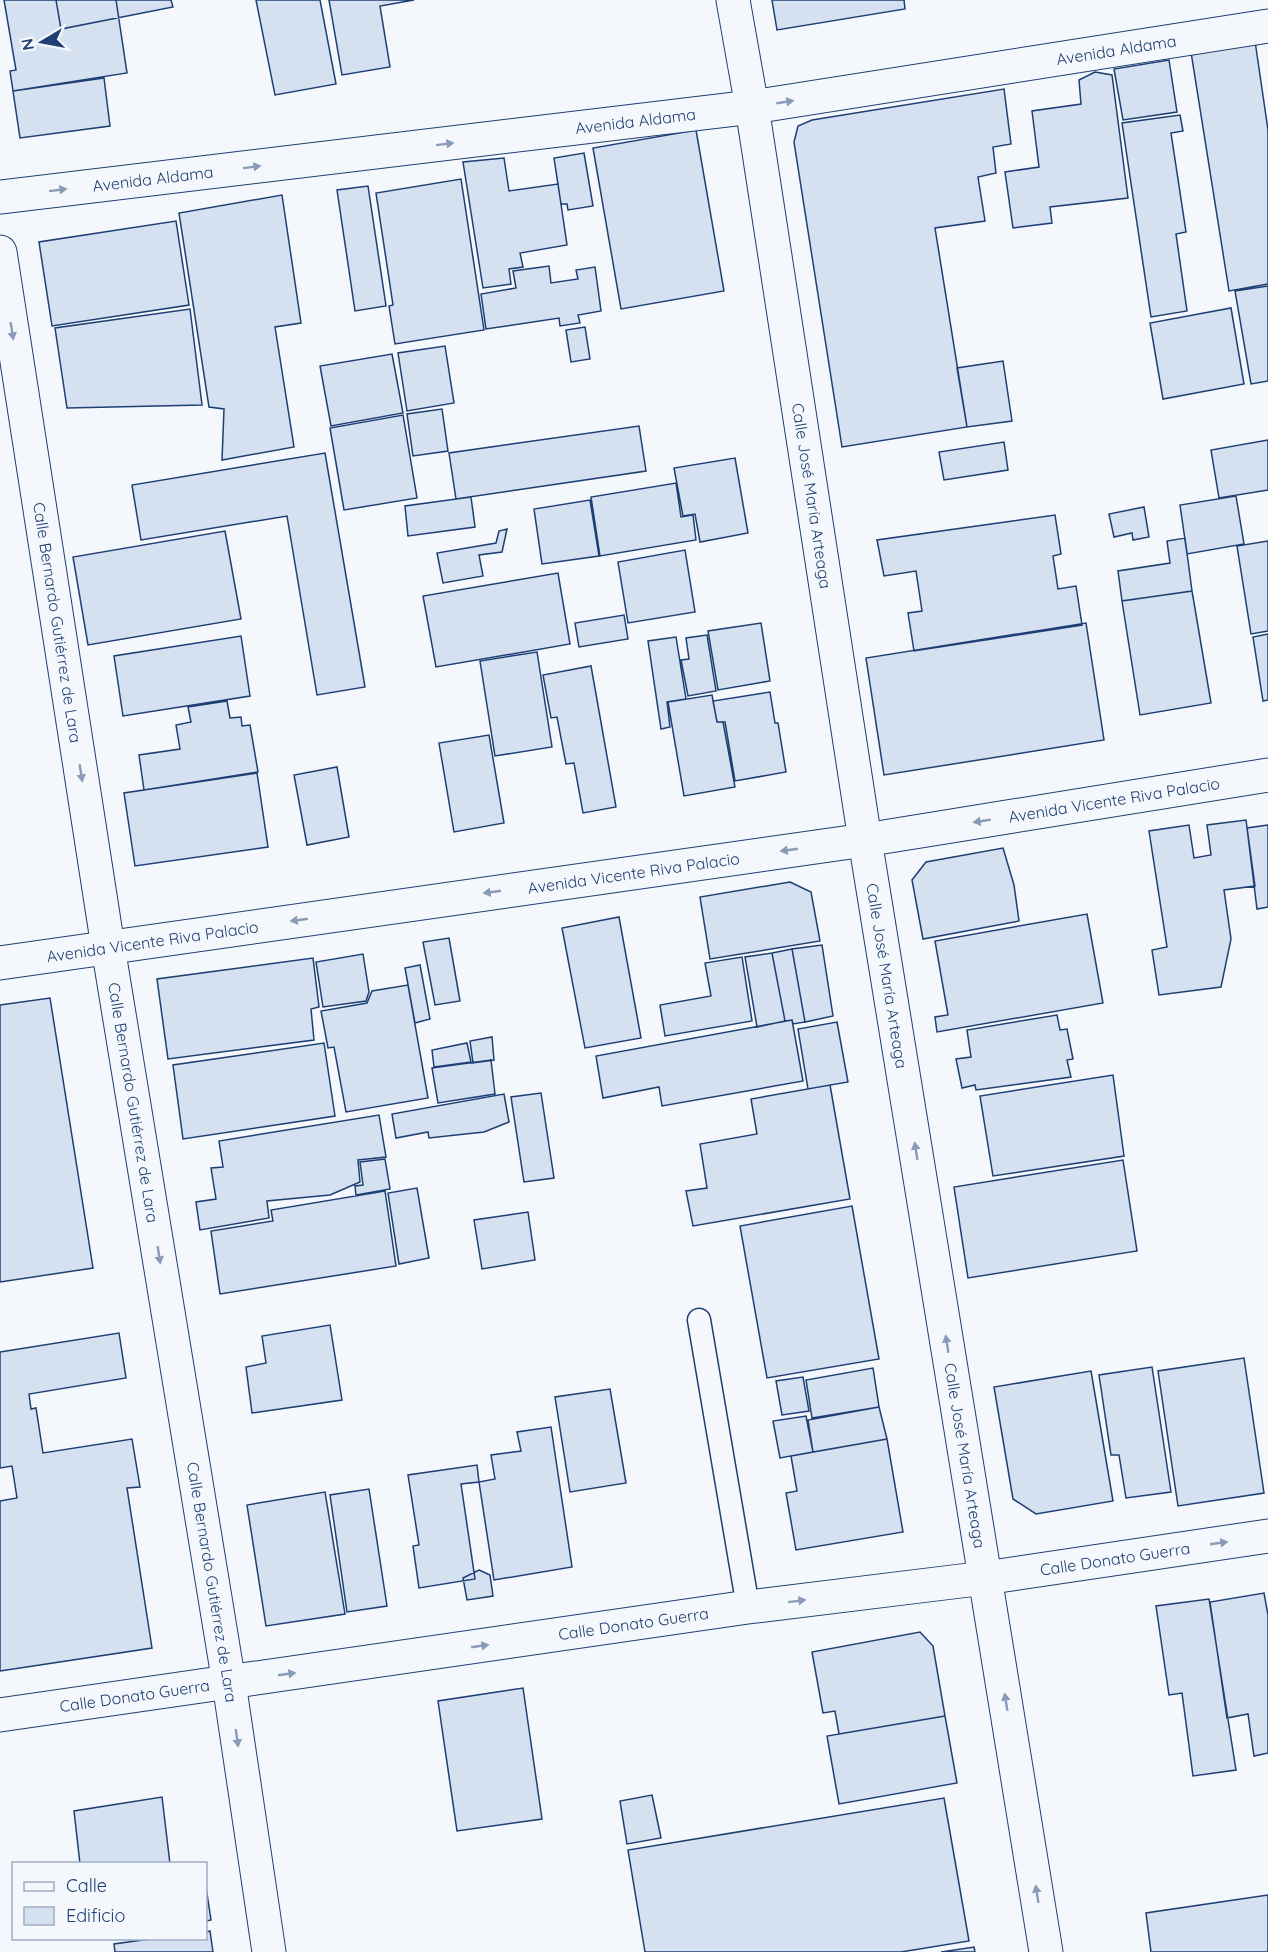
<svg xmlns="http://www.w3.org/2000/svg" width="1268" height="1952" viewBox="0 0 1268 1952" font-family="Quicksand,sans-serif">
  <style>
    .building { fill: #d5e0f0; stroke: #1d3f73; stroke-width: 1.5 }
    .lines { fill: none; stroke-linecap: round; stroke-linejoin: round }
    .service-casing { stroke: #1d3f73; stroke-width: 25 }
    .minor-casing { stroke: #1d3f73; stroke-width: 35 }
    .service { stroke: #f4f7fb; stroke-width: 22 }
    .minor { stroke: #f4f7fb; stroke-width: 33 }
    .oneway { fill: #889bb7 }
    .labels { text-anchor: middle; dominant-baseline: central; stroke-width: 4.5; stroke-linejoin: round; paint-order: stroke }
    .street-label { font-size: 16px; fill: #1d3f73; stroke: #f4f7fb }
  </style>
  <rect width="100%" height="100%" fill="#f4f7fb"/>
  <path class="building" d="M 4,0 L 116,0 L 127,73 L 13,91 L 10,71 L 16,70 Z
    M 56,0 L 171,0 L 173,7 L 61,29 Z
    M 256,0 L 320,0 L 336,84 L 275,95 Z
    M 329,0 L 414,0 L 380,6 L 390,67 L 342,75 Z
    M 772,0 L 904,0 L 905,9 L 777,30 Z
    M 1255,41 L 1268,130 L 1268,284 L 1229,291 L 1191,52 Z
    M 1169,60 L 1177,112 L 1123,120 L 1114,69 Z
    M 1095,72 L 1112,75 L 1128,198 L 1050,207 L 1052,223 L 1013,228 L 1005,172 L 1039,167 L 1032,111 L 1081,104 L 1079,80 Z
    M 104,78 L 110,126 L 20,138 L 13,91 Z
    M 1004,89 L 1011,144 L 993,147 L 996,173 L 978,177 L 985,221 L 935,228 L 967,427 L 842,447 L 794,142 L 798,126 L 812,120 Z
    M 1180,115 L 1183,131 L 1171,133 L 1186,232 L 1176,234 L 1187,311 L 1151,317 L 1122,123 Z
    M 696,130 L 724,291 L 621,309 L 593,148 Z
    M 584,153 L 593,206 L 568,210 L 567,204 L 561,204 L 554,158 Z
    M 504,158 L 509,191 L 558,184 L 567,245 L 520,253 L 523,267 L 509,269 L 511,284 L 483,288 L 463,162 Z
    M 461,179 L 484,330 L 395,344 L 389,306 L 393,305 L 376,193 Z
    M 368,186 L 386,306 L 355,311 L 337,190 Z
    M 282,195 L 301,323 L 275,327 L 294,447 L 222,460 L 224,409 L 209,407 L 179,213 Z
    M 176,221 L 189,305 L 52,326 L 39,242 Z
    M 549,266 L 551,283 L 578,279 L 576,270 L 595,267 L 601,311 L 578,315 L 580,323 L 560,326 L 559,318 L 486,329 L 481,294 L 516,288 L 513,271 Z
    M 1268,286 L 1268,381 L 1251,384 L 1235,291 Z
    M 1231,308 L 1244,384 L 1163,399 L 1150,323 Z
    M 190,309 L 202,405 L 67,408 L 55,328 Z
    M 585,327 L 590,359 L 571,362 L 566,330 Z
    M 445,346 L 454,403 L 407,411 L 398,353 Z
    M 392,354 L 403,413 L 331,426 L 320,366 Z
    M 1003,361 L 1012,421 L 967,427 L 957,368 Z
    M 442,409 L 448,451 L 413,456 L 407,414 Z
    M 403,415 L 417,498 L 344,510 L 330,428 Z
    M 639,426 L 646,471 L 456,499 L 449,453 Z
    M 1268,440 L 1268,490 L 1219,498 L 1211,450 Z
    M 1004,442 L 1008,470 L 944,480 L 939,452 Z
    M 325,453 L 365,687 L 317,695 L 287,516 L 141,540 L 132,485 Z
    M 735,458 L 748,533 L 700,542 L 695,514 L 683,516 L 674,468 Z
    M 676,483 L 681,517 L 693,515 L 696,540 L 600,556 L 591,497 Z
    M 1236,496 L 1244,544 L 1187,554 L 1180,505 Z
    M 471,497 L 475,527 L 408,536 L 405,506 Z
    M 590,500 L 599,556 L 542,564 L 534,509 Z
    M 1144,507 L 1149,537 L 1133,540 L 1132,533 L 1114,537 L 1109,514 Z
    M 1055,515 L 1061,554 L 1053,556 L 1058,589 L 1076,586 L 1082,625 L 914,651 L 908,613 L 922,611 L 916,571 L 884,576 L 877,540 Z
    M 507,529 L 502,552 L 479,555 L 483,576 L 443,583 L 437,553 L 496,543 L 499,531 Z
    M 225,531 L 241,619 L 88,645 L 73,557 Z
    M 1185,538 L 1192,591 L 1122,601 L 1118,571 L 1170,563 L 1167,541 Z
    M 1268,541 L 1268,631 L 1251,634 L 1237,546 Z
    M 685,550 L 695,612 L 628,623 L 618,562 Z
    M 558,573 L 570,644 L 436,667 L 423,596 Z
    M 1192,591 L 1211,703 L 1140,715 L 1122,601 Z
    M 624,615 L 628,639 L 579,647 L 575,623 Z
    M 761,623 L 770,681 L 718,690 L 708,631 Z
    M 1086,623 L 1104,740 L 884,775 L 866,658 Z
    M 1268,634 L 1268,700 L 1263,701 L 1253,637 Z
    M 707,635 L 716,691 L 688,696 L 681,660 L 689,659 L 686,638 Z
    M 241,636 L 250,696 L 123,716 L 114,656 Z
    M 676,637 L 686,699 L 667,702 L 670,727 L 661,729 L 648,641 Z
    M 537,652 L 552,747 L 495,756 L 480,661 Z
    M 591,666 L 616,807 L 583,813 L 574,763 L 566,764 L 557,717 L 551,718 L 543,675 Z
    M 770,692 L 775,723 L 778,723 L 786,772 L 735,781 L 725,722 L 717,722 L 713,701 Z
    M 712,695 L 717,722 L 723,722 L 735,787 L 684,796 L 668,702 Z
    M 227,701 L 230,718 L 241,717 L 242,726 L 250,725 L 258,772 L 144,790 L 139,755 L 180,749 L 176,725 L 191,722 L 188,707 Z
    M 489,735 L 504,823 L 454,832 L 439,743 Z
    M 337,767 L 349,837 L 307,845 L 294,775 Z
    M 257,773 L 268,847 L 135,866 L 124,793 Z
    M 1246,820 L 1255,886 L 1224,890 L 1231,939 L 1221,987 L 1159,995 L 1152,950 L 1167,947 L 1149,831 L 1189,825 L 1194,858 L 1211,855 L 1207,825 Z
    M 1268,825 L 1268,907 L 1257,909 L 1247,828 Z
    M 1003,848 L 1014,885 L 1019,921 L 923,939 L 912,880 L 926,862 Z
    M 790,882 L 811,892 L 820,941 L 710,959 L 700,897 Z
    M 1087,914 L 1103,1003 L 937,1032 L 935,1017 L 948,1015 L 935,941 Z
    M 619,917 L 641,1038 L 585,1048 L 562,928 Z
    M 449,938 L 460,1001 L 435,1005 L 423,942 Z
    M 822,945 L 833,1016 L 805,1022 L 792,949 Z
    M 792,949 L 805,1022 L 793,1024 L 792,1020 L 785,1021 L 772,953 Z
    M 772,953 L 785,1021 L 757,1027 L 745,957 Z
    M 363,954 L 369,992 L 366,1001 L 323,1007 L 316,962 Z
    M 742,957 L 752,1021 L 665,1036 L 660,1005 L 711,996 L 705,963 Z
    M 313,958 L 319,1007 L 311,1009 L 314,1040 L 168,1059 L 157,979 Z
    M 420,965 L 430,1019 L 415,1023 L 405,968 Z
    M 408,985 L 428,1098 L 346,1112 L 334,1047 L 328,1048 L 321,1011 L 367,1003 L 372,991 Z
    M 50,998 L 93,1268 L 0,1282 L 0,1005 Z
    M 1057,1015 L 1060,1030 L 1067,1029 L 1073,1059 L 1067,1060 L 1071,1077 L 976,1090 L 975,1085 L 962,1088 L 956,1059 L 971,1057 L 967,1030 Z
    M 792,1020 L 803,1081 L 662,1106 L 659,1087 L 603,1098 L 596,1056 Z
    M 837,1022 L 848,1082 L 808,1089 L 798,1029 Z
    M 492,1037 L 494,1060 L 473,1063 L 470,1041 Z
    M 324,1043 L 335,1116 L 183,1139 L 173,1065 Z
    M 467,1043 L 471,1062 L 434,1067 L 432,1050 Z
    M 491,1060 L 495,1094 L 438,1103 L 432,1068 Z
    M 1113,1075 L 1124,1156 L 993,1176 L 980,1096 Z
    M 830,1085 L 850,1199 L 693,1226 L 686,1191 L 707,1188 L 700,1144 L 757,1134 L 751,1099 Z
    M 541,1093 L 554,1178 L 524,1182 L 511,1097 Z
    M 504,1094 L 509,1122 L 484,1132 L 429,1138 L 428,1132 L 396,1138 L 392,1114 Z
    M 379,1115 L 386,1157 L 358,1160 L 360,1182 L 330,1195 L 267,1201 L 269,1218 L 200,1230 L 196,1202 L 216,1199 L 211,1168 L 223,1167 L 219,1141 Z
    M 385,1159 L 390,1189 L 356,1195 L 355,1186 L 363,1185 L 360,1162 Z
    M 1123,1160 L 1137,1251 L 968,1278 L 954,1187 Z
    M 417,1188 L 429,1258 L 399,1264 L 388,1193 Z
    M 385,1191 L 396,1266 L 220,1294 L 211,1231 L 273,1221 L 271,1210 Z
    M 852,1206 L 879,1359 L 767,1378 L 740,1226 Z
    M 528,1212 L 535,1260 L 482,1269 L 474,1220 Z
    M 330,1325 L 342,1400 L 252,1413 L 246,1367 L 266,1363 L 262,1336 Z
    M 119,1333 L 126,1378 L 29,1394 L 31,1409 L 36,1408 L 43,1453 L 132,1439 L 140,1487 L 127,1488 L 152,1648 L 0,1671 L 0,1501 L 17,1498 L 12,1466 L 0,1468 L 0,1352 Z
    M 1244,1358 L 1264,1493 L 1178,1506 L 1158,1371 Z
    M 1152,1367 L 1171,1492 L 1126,1498 L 1119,1455 L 1111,1455 L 1099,1375 Z
    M 873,1368 L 879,1407 L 812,1418 L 806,1380 Z
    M 1091,1371 L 1113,1501 L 1036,1514 L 1013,1499 L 994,1387 Z
    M 803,1377 L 809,1411 L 782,1415 L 776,1381 Z
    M 610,1389 L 626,1483 L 570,1492 L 555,1397 Z
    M 879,1407 L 887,1439 L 813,1452 L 808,1420 Z
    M 806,1416 L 813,1452 L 780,1458 L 773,1421 Z
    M 551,1427 L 572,1567 L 494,1580 L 479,1482 L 495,1479 L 491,1455 L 521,1451 L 517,1432 Z
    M 887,1439 L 903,1532 L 796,1550 L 786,1493 L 797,1491 L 791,1456 Z
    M 477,1465 L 479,1482 L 461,1484 L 475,1579 L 419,1588 L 413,1546 L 419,1545 L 408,1475 Z
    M 369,1489 L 387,1606 L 347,1612 L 330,1495 Z
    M 325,1492 L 345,1614 L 266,1626 L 247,1505 Z
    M 479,1570 L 490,1575 L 493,1596 L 467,1600 L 463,1578 Z
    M 1264,1593 L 1268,1615 L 1268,1753 L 1254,1756 L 1248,1714 L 1227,1718 L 1210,1602 Z
    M 1209,1599 L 1236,1770 L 1193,1776 L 1182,1693 L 1169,1695 L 1156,1606 Z
    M 920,1632 L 933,1646 L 945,1716 L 839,1734 L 835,1711 L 823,1713 L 812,1652 Z
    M 523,1688 L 542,1819 L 457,1831 L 438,1701 Z
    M 945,1716 L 957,1783 L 839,1804 L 827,1736 Z
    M 652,1795 L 661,1838 L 627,1844 L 620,1801 Z
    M 162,1797 L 170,1864 L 80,1864 L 74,1811 Z
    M 944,1798 L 969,1941 L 901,1952 L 645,1952 L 628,1850 Z
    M 206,1887 L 211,1920 L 206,1921 Z
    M 1268,1895 L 1268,1952 L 1151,1952 L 1146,1913 Z
    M 210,1931 L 213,1952 L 115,1952 L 114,1944 L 157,1938 L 206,1938 L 206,1932 Z
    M 974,1947 L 975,1952 L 941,1952 Z"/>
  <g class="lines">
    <defs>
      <path id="service" d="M 699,1320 L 748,1607"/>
      <g id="minor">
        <path id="s1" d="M 733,0 L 752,107 L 865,840 L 1046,1952"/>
        <path id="s2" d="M 0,197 L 752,107 L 1268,26"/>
        <path id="s3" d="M 0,252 L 108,947 L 229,1683 L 269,1952"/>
        <path id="s4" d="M 0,963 L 865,840 L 1268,775"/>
        <path id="s5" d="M 0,1715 L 748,1607 L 985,1578 L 1268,1536"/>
      </g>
    </defs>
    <use href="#service" class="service-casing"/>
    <use href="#minor" class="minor-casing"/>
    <use href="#service" class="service"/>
    <use href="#minor" class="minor"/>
  </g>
  <defs><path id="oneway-solid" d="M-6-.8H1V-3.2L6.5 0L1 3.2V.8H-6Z" transform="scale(1.5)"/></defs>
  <g class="oneway">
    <use href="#oneway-solid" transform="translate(785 102) rotate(-9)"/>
    <use href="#oneway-solid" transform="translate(445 144) rotate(-7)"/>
    <use href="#oneway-solid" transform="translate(252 167) rotate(-7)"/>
    <use href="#oneway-solid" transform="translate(58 190) rotate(-7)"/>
    <use href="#oneway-solid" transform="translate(12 331) rotate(81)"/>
    <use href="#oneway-solid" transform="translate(81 773) rotate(81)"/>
    <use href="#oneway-solid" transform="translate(982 821) rotate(171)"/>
    <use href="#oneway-solid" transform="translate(789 850) rotate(172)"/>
    <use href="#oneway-solid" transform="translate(492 892) rotate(172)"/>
    <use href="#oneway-solid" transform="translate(299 920) rotate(172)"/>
    <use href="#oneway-solid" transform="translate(916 1151) rotate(-99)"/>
    <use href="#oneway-solid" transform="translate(159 1255) rotate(81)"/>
    <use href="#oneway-solid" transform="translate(947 1344) rotate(-99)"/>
    <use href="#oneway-solid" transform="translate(1219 1543) rotate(-8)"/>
    <use href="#oneway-solid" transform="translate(797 1601) rotate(-7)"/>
    <use href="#oneway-solid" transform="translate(480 1646) rotate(-8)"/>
    <use href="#oneway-solid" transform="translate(287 1674) rotate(-8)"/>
    <use href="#oneway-solid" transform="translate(1006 1702) rotate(-99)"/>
    <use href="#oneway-solid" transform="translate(237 1738) rotate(82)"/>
    <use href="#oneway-solid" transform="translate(1037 1894) rotate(-99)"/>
  </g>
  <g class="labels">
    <g class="street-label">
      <text stroke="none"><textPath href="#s2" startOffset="1126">Avenida Aldama</textPath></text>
      <text stroke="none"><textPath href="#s2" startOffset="640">Avenida Aldama</textPath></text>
      <text stroke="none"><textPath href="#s2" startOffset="154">Avenida Aldama</textPath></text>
      <text stroke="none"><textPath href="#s1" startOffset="502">Calle José María Arteaga</textPath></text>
      <text stroke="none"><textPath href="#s3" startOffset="375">Calle Bernardo Gutiérrez de Lara</textPath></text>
      <text stroke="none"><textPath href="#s4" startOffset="1126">Avenida Vicente Riva Palacio</textPath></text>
      <text stroke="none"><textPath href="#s4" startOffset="640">Avenida Vicente Riva Palacio</textPath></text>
      <text stroke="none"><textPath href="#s4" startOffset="154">Avenida Vicente Riva Palacio</textPath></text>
      <text stroke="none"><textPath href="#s1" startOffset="988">Calle José María Arteaga</textPath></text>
      <text stroke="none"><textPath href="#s3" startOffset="861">Calle Bernardo Gutiérrez de Lara</textPath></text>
      <text stroke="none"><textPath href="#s1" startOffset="1474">Calle José María Arteaga</textPath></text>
      <text stroke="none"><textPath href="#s5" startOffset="1126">Calle Donato Guerra</textPath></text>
      <text stroke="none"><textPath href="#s3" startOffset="1347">Calle Bernardo Gutiérrez de Lara</textPath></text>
      <text stroke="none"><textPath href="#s5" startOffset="640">Calle Donato Guerra</textPath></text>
      <text stroke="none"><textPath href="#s5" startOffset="136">Calle Donato Guerra</textPath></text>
    </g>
  </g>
  <rect x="12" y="1862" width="195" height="78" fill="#f4f7fb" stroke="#9eadc5" stroke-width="1.5"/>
  <rect x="24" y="1882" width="30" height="9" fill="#f4f7fb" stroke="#9eadc5" stroke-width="1.5"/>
  <text x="66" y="1892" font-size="18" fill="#1d3f73">Calle</text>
  <rect x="24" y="1907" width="30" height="18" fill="#d5e0f0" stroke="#9eadc5" stroke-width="1.5"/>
  <text x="66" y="1922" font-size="18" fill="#1d3f73">Edificio</text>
  <g transform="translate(42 42) rotate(260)" stroke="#f4f7fb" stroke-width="4.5" paint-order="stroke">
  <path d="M0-4.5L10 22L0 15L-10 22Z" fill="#1d3f73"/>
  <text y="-9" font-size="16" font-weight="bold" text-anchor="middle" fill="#1d3f73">N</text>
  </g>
</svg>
